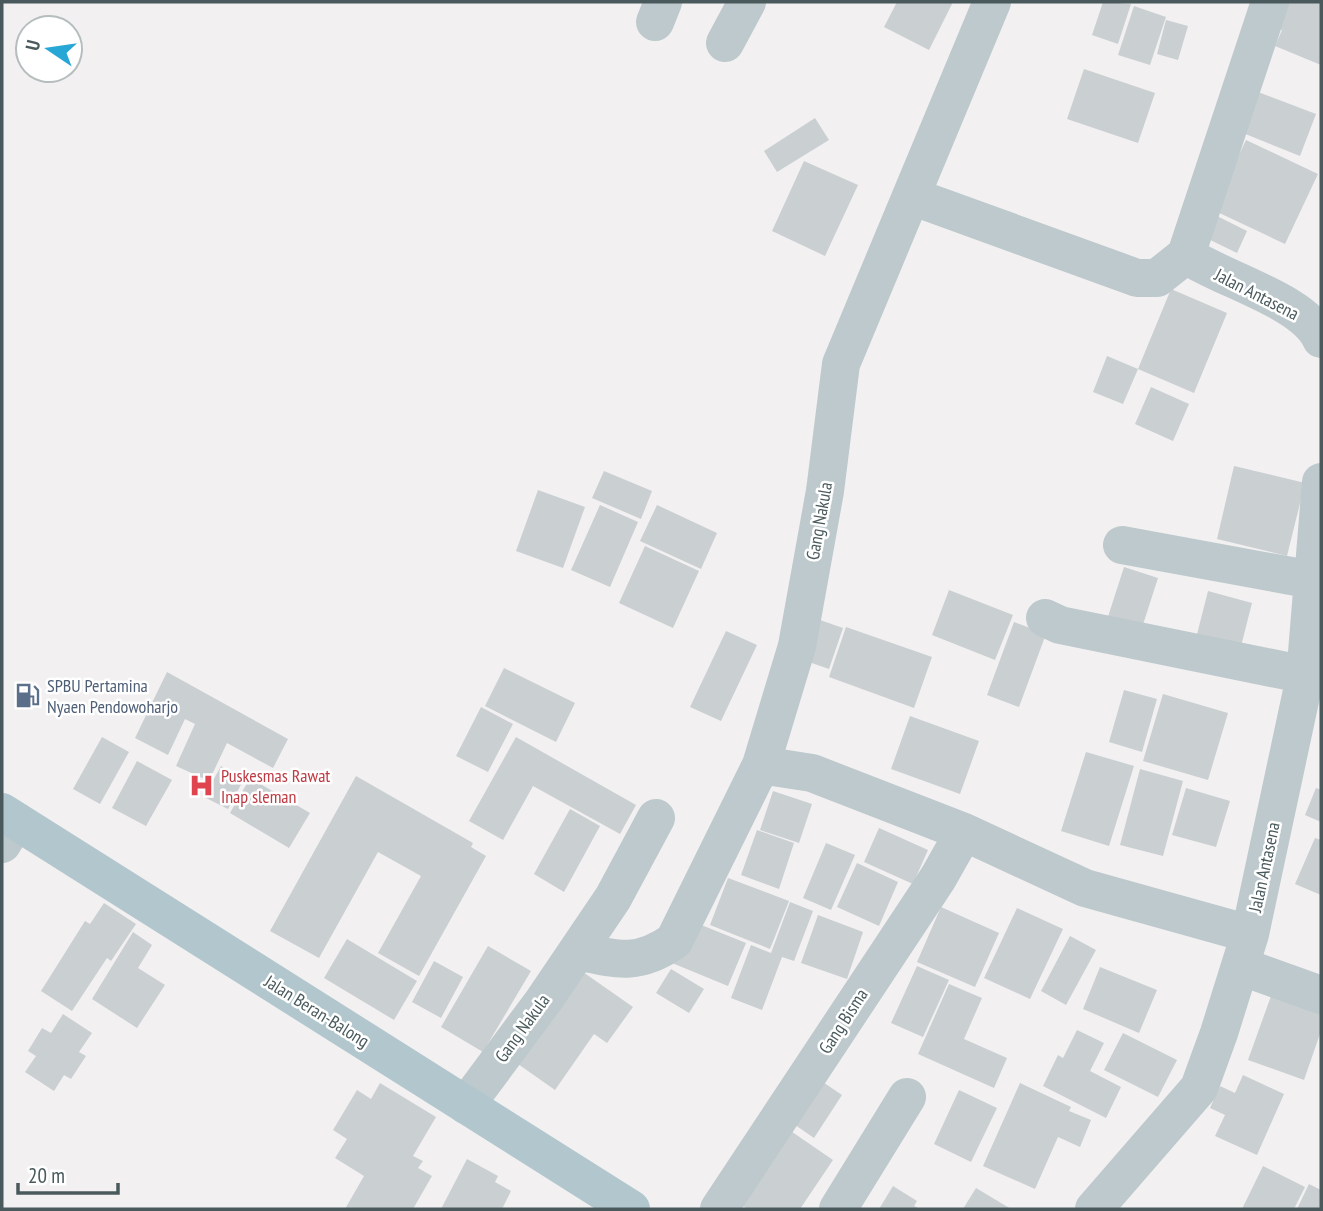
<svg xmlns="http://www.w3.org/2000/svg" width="1323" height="1211" viewBox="0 0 1323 1211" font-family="'PT Sans Narrow',sans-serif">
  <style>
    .building { fill: #cacfd2 }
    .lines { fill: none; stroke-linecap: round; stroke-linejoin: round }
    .minor { stroke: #bdc9cc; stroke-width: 38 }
    .major { stroke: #b2c7cd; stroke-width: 38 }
    .labels { text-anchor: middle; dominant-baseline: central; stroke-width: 5; stroke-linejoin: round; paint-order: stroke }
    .street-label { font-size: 18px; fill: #49595c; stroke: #fff }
    .service-label { font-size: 18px; fill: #4e5e75; stroke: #fff; text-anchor: start }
    .health-label { font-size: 18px; fill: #be3a42; stroke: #fff; text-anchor: start }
  </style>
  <rect width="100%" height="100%" fill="#f2f0f1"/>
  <path class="building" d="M 897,2 L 953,2 L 929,50 L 884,27 Z
    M 1103,2 L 1131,4 L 1118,44 L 1092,35 Z
    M 1280,2 L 1321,2 L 1321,65 L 1275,46 L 1282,30 L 1270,25 Z
    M 1134,6 L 1166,17 L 1150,65 L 1118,55 Z
    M 1166,20 L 1188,26 L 1178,60 L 1157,54 Z
    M 1084,69 L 1155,93 L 1138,143 L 1067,119 Z
    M 1258,92 L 1316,114 L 1300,156 L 1243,133 Z
    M 815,118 L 829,140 L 777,172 L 764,151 Z
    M 1246,140 L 1318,174 L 1285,244 L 1213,210 Z
    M 804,161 L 858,185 L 825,256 L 772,231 Z
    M 1213,214 L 1247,231 L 1237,253 L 1202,236 Z
    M 1171,289 L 1227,313 L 1194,393 L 1138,369 Z
    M 1107,356 L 1138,369 L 1123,404 L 1093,392 Z
    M 1151,387 L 1189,404 L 1173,441 L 1135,424 Z
    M 1234,466 L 1305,483 L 1287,556 L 1217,539 Z
    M 604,471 L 652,491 L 641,519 L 592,498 Z
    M 538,490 L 585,507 L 563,568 L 516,551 Z
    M 600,505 L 638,522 L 610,587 L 571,570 Z
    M 657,505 L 717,533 L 701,569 L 640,541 Z
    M 645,546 L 699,571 L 673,628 L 619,603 Z
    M 1124,567 L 1158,578 L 1139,637 L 1105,626 Z
    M 949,590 L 1013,615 L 995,660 L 932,635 Z
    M 1208,591 L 1252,603 L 1238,658 L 1194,646 Z
    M 820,620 L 843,628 L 829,669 L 806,661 Z
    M 1014,622 L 1046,634 L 1019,707 L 987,695 Z
    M 846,627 L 932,657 L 914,708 L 829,677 Z
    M 726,631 L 757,645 L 721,721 L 690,707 Z
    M 504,668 L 575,703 L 556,742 L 485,706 Z
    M 167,672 L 288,739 L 273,768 L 227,743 L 209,781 L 176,766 L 195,724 L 185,719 L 168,755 L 135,738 Z
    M 1124,690 L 1157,699 L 1142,752 L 1109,742 Z
    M 1163,694 L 1228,713 L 1208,780 L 1143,761 Z
    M 481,707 L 513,724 L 488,772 L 456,756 Z
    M 910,716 L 979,741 L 960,794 L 891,769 Z
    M 102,737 L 129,752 L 100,804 L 73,789 Z
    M 516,737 L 636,805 L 620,834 L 533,786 L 503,840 L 469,821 Z
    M 1086,752 L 1134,766 L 1109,846 L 1061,831 Z
    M 137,761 L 172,780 L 146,826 L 112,808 Z
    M 221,766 L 244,779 L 228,809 L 204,797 Z
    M 1140,769 L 1183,781 L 1163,856 L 1120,845 Z
    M 356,776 L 473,843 L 471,847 L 486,856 L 419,976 L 378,953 L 421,876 L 378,852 L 319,958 L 270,931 Z
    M 250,778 L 310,813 L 289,848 L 230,813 Z
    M 1186,788 L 1230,801 L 1216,847 L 1172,835 Z
    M 1316,788 L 1321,790 L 1321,822 L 1305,815 Z
    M 773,791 L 812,804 L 799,843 L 760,830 Z
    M 570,809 L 600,826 L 564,892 L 534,874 Z
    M 879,828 L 928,850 L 913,884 L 864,862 Z
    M 757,830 L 794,843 L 779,889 L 741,875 Z
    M 1315,838 L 1321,840 L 1321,895 L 1295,884 Z
    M 826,843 L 855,855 L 831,910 L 803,898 Z
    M 857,863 L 898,882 L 879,926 L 837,907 Z
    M 728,878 L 789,901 L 770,949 L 710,925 Z
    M 790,902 L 813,911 L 794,961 L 782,957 L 762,1010 L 731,998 L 751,945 L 771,953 Z
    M 104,903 L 136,924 L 111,961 L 107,958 L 72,1011 L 41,991 L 85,921 L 90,924 Z
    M 941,907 L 999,933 L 975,987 L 917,962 Z
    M 1017,908 L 1063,929 L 1030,999 L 984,978 Z
    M 818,915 L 863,932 L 847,979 L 801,963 Z
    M 689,920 L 746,943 L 728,986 L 672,963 Z
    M 133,932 L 152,945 L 138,968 L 165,985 L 137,1028 L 92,999 Z
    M 1070,936 L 1096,950 L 1066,1005 L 1041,991 Z
    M 347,939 L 417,981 L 394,1020 L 324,978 Z
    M 488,946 L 531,971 L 483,1052 L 441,1027 Z
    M 434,961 L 463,977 L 441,1018 L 412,1002 Z
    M 917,966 L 949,980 L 923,1037 L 891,1023 Z
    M 1100,967 L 1157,990 L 1139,1033 L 1083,1009 Z
    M 671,969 L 704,989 L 689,1013 L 656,993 Z
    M 583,972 L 633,1007 L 607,1043 L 594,1034 L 555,1090 L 518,1064 Z
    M 1276,982 L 1321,998 L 1321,1031 L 1304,1080 L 1248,1060 Z
    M 949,984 L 982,998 L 964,1039 L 1007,1058 L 994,1088 L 918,1054 Z
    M 63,1014 L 92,1033 L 79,1052 L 86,1056 L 71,1079 L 64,1075 L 54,1091 L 25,1072 L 36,1056 L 28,1051 L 42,1028 L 51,1033 Z
    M 1077,1030 L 1104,1043 L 1090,1071 L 1121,1087 L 1106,1118 L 1043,1086 L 1058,1055 L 1063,1058 Z
    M 1123,1033 L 1177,1060 L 1158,1097 L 1104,1070 Z
    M 1243,1075 L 1284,1094 L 1257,1155 L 1215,1136 L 1225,1115 L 1210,1108 L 1220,1086 L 1235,1093 Z
    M 814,1076 L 842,1095 L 814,1138 L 785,1118 Z
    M 380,1083 L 436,1117 L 413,1156 L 423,1161 L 418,1168 L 432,1176 L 413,1209 L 345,1209 L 364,1176 L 335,1158 L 347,1139 L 333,1130 L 357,1090 L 371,1099 Z
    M 1020,1083 L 1071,1107 L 1069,1111 L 1091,1120 L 1080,1147 L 1058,1137 L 1035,1189 L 983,1166 Z
    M 959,1090 L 997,1108 L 971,1162 L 934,1144 Z
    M 782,1125 L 833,1160 L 800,1209 L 747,1209 L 733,1199 Z
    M 467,1159 L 498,1176 L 495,1182 L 511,1191 L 502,1209 L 441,1209 Z
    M 1263,1166 L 1305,1187 L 1294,1209 L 1242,1209 Z
    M 1309,1184 L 1321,1190 L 1321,1209 L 1297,1209 Z
    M 893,1186 L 917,1201 L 914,1206 L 920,1209 L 879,1209 Z
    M 976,1188 L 1011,1209 L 963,1209 Z"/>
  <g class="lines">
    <path class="minor" d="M 655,22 L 663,2
      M 725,43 L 747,2
      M 911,196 L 1137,278 L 1157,278 L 1186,255 L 1270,2
      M 1186,255 C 1221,279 1305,301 1321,339
      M 1122,545 L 1313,580
      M 1045,618 L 1060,625 L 1321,678
      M 761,765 L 812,773 L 964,832 L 1085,888 L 1250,934
      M 2,844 L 16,821
      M 577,951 C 618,960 638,966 674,941 L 761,765 L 797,646 L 825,491 L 841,364 L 992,2
      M 1240,966 L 1321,995
      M 466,1105 L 544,1000 L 613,898 L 656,818
      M 719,1209 L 938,878 L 964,832
      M 838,1209 L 907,1097
      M 1094,1209 L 1199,1088 L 1219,1033 L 1250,934 L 1305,677 L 1321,482"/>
    <path class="major" d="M 2,812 L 631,1209"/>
  </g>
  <defs>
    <symbol id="fuel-bare" viewBox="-9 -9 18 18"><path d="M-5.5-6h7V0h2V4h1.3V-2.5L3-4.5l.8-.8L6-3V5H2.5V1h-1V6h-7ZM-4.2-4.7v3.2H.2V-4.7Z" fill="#5c6f8a" stroke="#fff" stroke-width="2.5" paint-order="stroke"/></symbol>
    <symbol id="hospital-bare" viewBox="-9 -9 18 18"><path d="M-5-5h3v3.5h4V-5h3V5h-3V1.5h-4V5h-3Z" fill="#e0444e" stroke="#fff" stroke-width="2.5" paint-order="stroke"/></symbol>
  </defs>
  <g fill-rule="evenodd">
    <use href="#fuel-bare" x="10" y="678" width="35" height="35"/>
    <use href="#hospital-bare" x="184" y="768" width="35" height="35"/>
  </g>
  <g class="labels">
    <g class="street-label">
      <text transform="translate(1257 294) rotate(27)">Jalan Antasena</text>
      <text transform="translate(819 521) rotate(-80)">Gang Nakula</text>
      <text transform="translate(1264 867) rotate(-78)">Jalan Antasena</text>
      <text transform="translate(317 1011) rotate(32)">Jalan Beran-Balong</text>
      <text transform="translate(843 1021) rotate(-57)">Gang Bisma</text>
      <text transform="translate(522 1028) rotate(-54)">Gang Nakula</text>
    </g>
    <g class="service-label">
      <text x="47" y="685">SPBU Pertamina<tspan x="47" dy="21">Nyaen Pendowoharjo</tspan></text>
    </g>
    <g class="health-label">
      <text x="221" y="775">Puskesmas Rawat<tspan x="221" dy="21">Inap sleman</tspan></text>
    </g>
  </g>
  <rect width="1323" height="1211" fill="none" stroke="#49595c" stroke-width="7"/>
  <g transform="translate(49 49) rotate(283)"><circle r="33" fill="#ffffff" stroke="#b6bdbe" stroke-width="2"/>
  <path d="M0-5L12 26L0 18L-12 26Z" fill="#27a7d6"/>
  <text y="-10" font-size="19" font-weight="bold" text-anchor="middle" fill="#49595c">U</text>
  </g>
  <path d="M18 1183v10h100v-10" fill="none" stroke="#49595c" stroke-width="3.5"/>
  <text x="28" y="1183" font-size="21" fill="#49595c" stroke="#ffffff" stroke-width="5" paint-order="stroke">20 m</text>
</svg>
